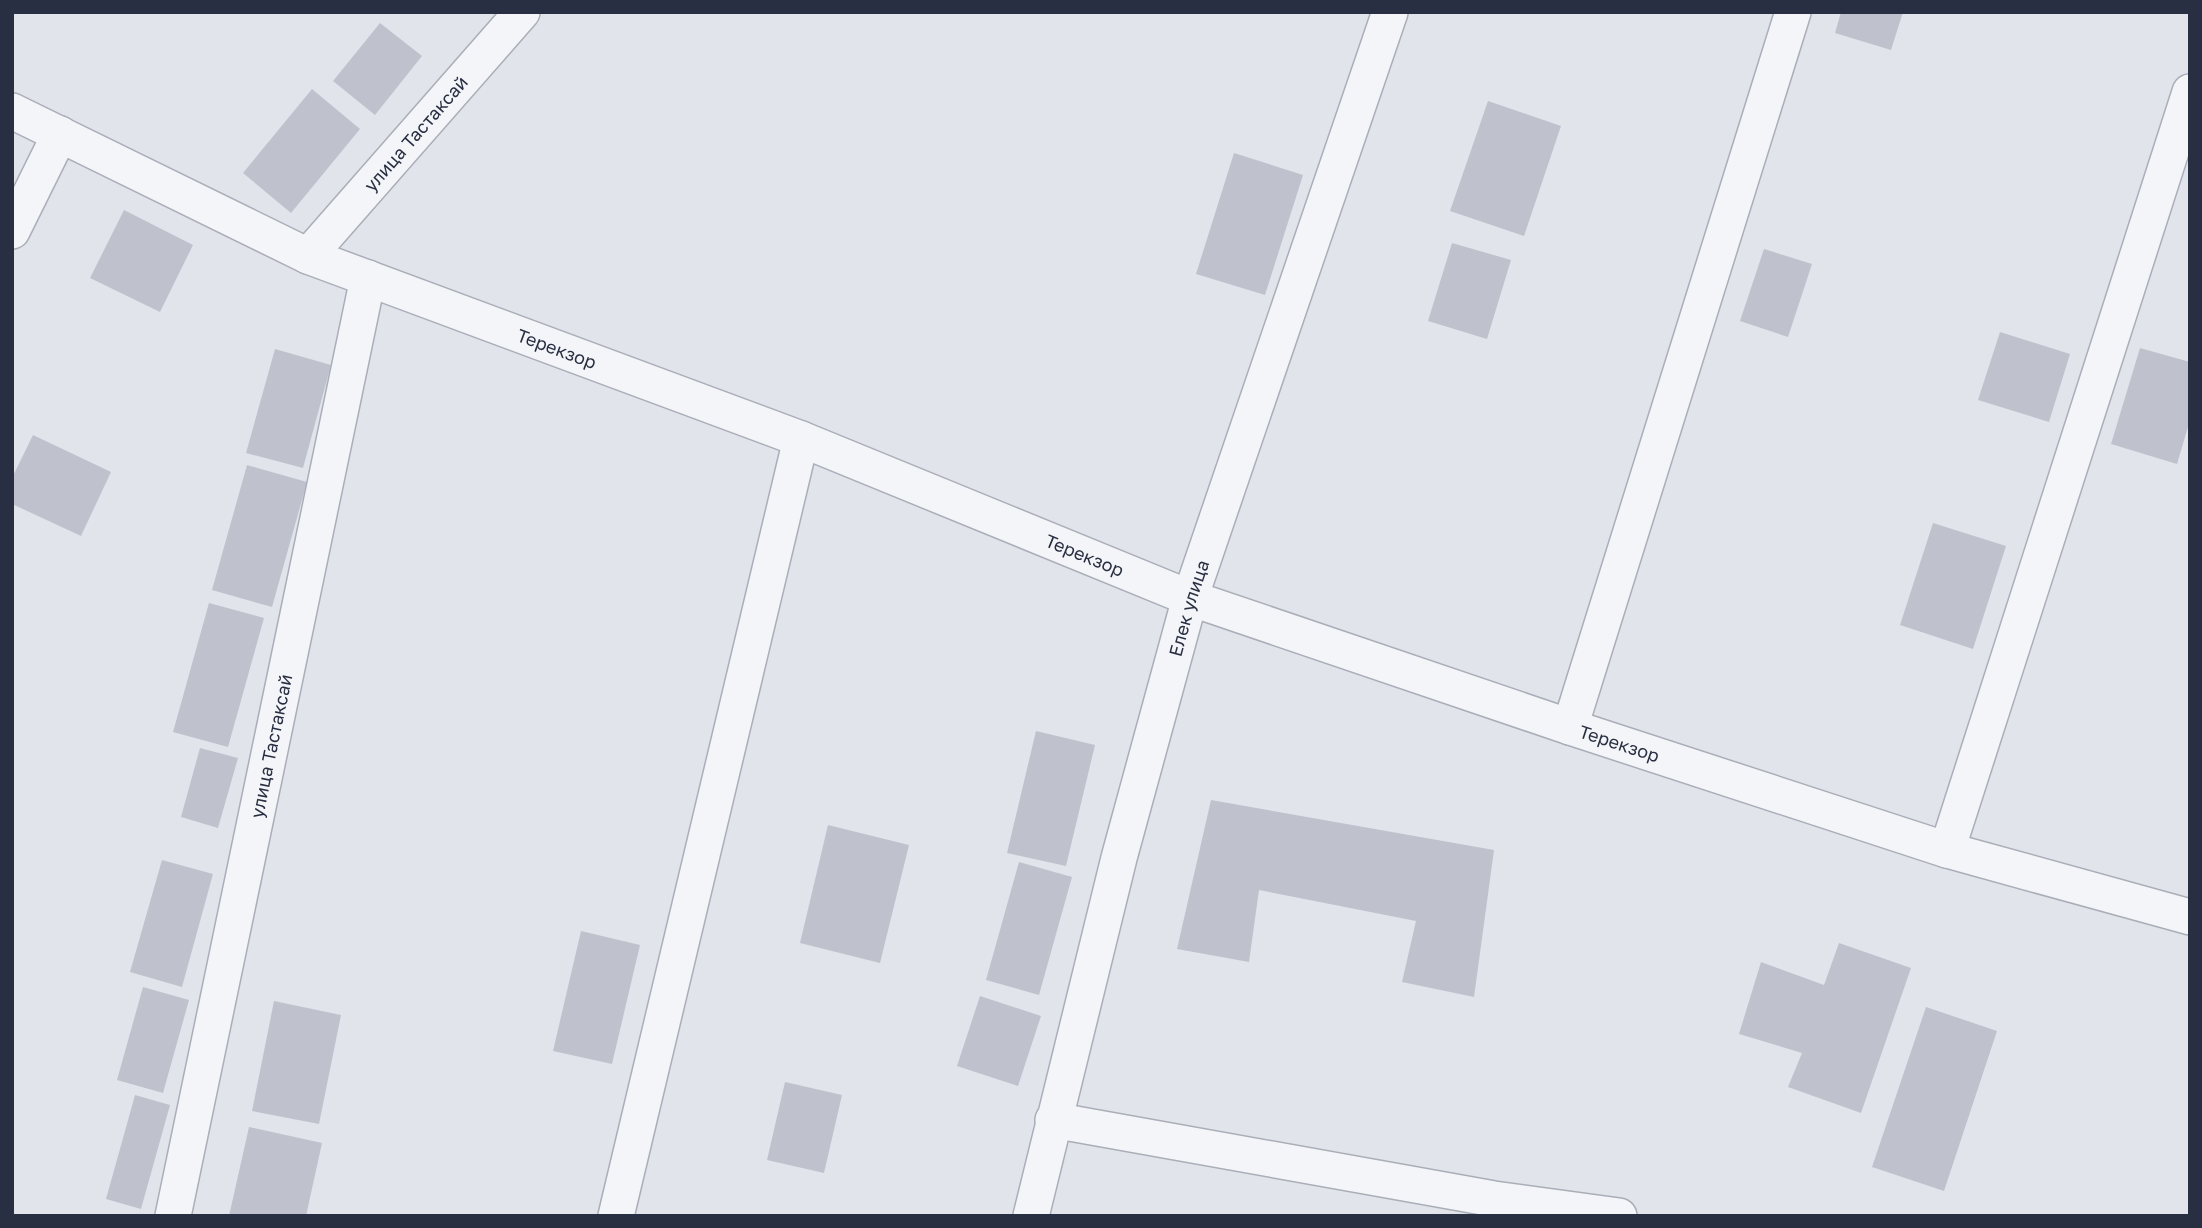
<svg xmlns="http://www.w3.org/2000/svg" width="2202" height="1228" viewBox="0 0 2202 1228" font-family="'Golos Text',sans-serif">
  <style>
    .building { fill: #bfc2cd }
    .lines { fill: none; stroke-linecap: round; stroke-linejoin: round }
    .street-casing { stroke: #aaaeb8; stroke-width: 38 }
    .street { stroke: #f4f5f8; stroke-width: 35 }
    .labels { text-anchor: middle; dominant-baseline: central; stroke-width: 5; stroke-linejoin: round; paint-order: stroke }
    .street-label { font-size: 18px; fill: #292f42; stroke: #f1f3f7 }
  </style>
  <rect width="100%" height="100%" fill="#e1e4ea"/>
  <path class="building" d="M 1841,12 L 1903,12 L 1891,50 L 1835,33 Z
    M 380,23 L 422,56 L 375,115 L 333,81 Z
    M 312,89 L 360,129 L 291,213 L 243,173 Z
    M 1488,101 L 1561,126 L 1524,236 L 1450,211 Z
    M 1234,153 L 1303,175 L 1265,295 L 1196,274 Z
    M 124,210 L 193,245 L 160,312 L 90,278 Z
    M 1452,243 L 1511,260 L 1487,339 L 1428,321 Z
    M 1764,249 L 1812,264 L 1788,337 L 1740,321 Z
    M 2000,332 L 2070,354 L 2049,422 L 1978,400 Z
    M 2140,348 L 2190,362 L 2190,420 L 2177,464 L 2111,444 Z
    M 275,349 L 331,365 L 303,468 L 246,453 Z
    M 33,435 L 111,472 L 81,536 L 12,504 L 12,478 Z
    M 247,465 L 307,482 L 272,607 L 212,590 Z
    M 1933,523 L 2006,546 L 1973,649 L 1900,625 Z
    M 209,603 L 264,618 L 228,747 L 173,732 Z
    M 1036,731 L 1095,745 L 1066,866 L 1007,853 Z
    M 200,748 L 238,758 L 218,828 L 181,817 Z
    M 1211,800 L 1494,850 L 1474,997 L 1402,982 L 1416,921 L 1259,890 L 1249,962 L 1177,949 Z
    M 828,825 L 909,845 L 880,963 L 800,943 Z
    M 162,860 L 213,874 L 182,987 L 130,972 Z
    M 1019,862 L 1072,877 L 1039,995 L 986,980 Z
    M 581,931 L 640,945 L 612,1064 L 553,1051 Z
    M 1839,943 L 1911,968 L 1861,1113 L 1788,1087 L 1802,1053 L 1739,1034 L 1761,962 L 1824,985 Z
    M 143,987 L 189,1000 L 163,1093 L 117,1080 Z
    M 980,996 L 1041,1016 L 1018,1086 L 957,1066 Z
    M 274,1001 L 341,1015 L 319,1124 L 252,1111 Z
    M 1926,1007 L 1997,1031 L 1944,1191 L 1872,1167 Z
    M 785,1082 L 842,1095 L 824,1173 L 767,1160 Z
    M 135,1095 L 170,1105 L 141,1209 L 106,1199 Z
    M 249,1127 L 322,1143 L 306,1216 L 229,1216 Z"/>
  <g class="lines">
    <defs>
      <g id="street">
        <path id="s1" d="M 12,111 L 308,256 L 801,439 L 1190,598 L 1570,727 L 1947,850 L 2190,917"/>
        <path d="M 12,231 L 60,134"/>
        <path id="s2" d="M 308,256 L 522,12"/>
        <path d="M 1570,727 L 1793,12"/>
        <path d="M 1947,850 L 2190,92"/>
        <path d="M 1053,1120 L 1494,1199 L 1619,1216"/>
        <path id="s3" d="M 173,1216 L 368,278"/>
        <path d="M 616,1216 L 801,439"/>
        <path id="s4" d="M 1031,1216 L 1119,858 L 1190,598 L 1390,12"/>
      </g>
    </defs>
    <use href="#street" class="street-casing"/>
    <use href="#street" class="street"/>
  </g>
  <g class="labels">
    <g class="street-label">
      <text stroke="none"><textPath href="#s2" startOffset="163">улица Тастаксай</textPath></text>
      <text stroke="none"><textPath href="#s1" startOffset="595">Терекзор</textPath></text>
      <text stroke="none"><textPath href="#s1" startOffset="1162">Терекзор</textPath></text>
      <text stroke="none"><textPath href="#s4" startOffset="628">Елек улица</textPath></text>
      <text stroke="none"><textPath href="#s1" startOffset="1729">Терекзор</textPath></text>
      <text stroke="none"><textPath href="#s3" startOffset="480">улица Тастаксай</textPath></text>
    </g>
  </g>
  <rect width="2202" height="1228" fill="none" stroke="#292f42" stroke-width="28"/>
</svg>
